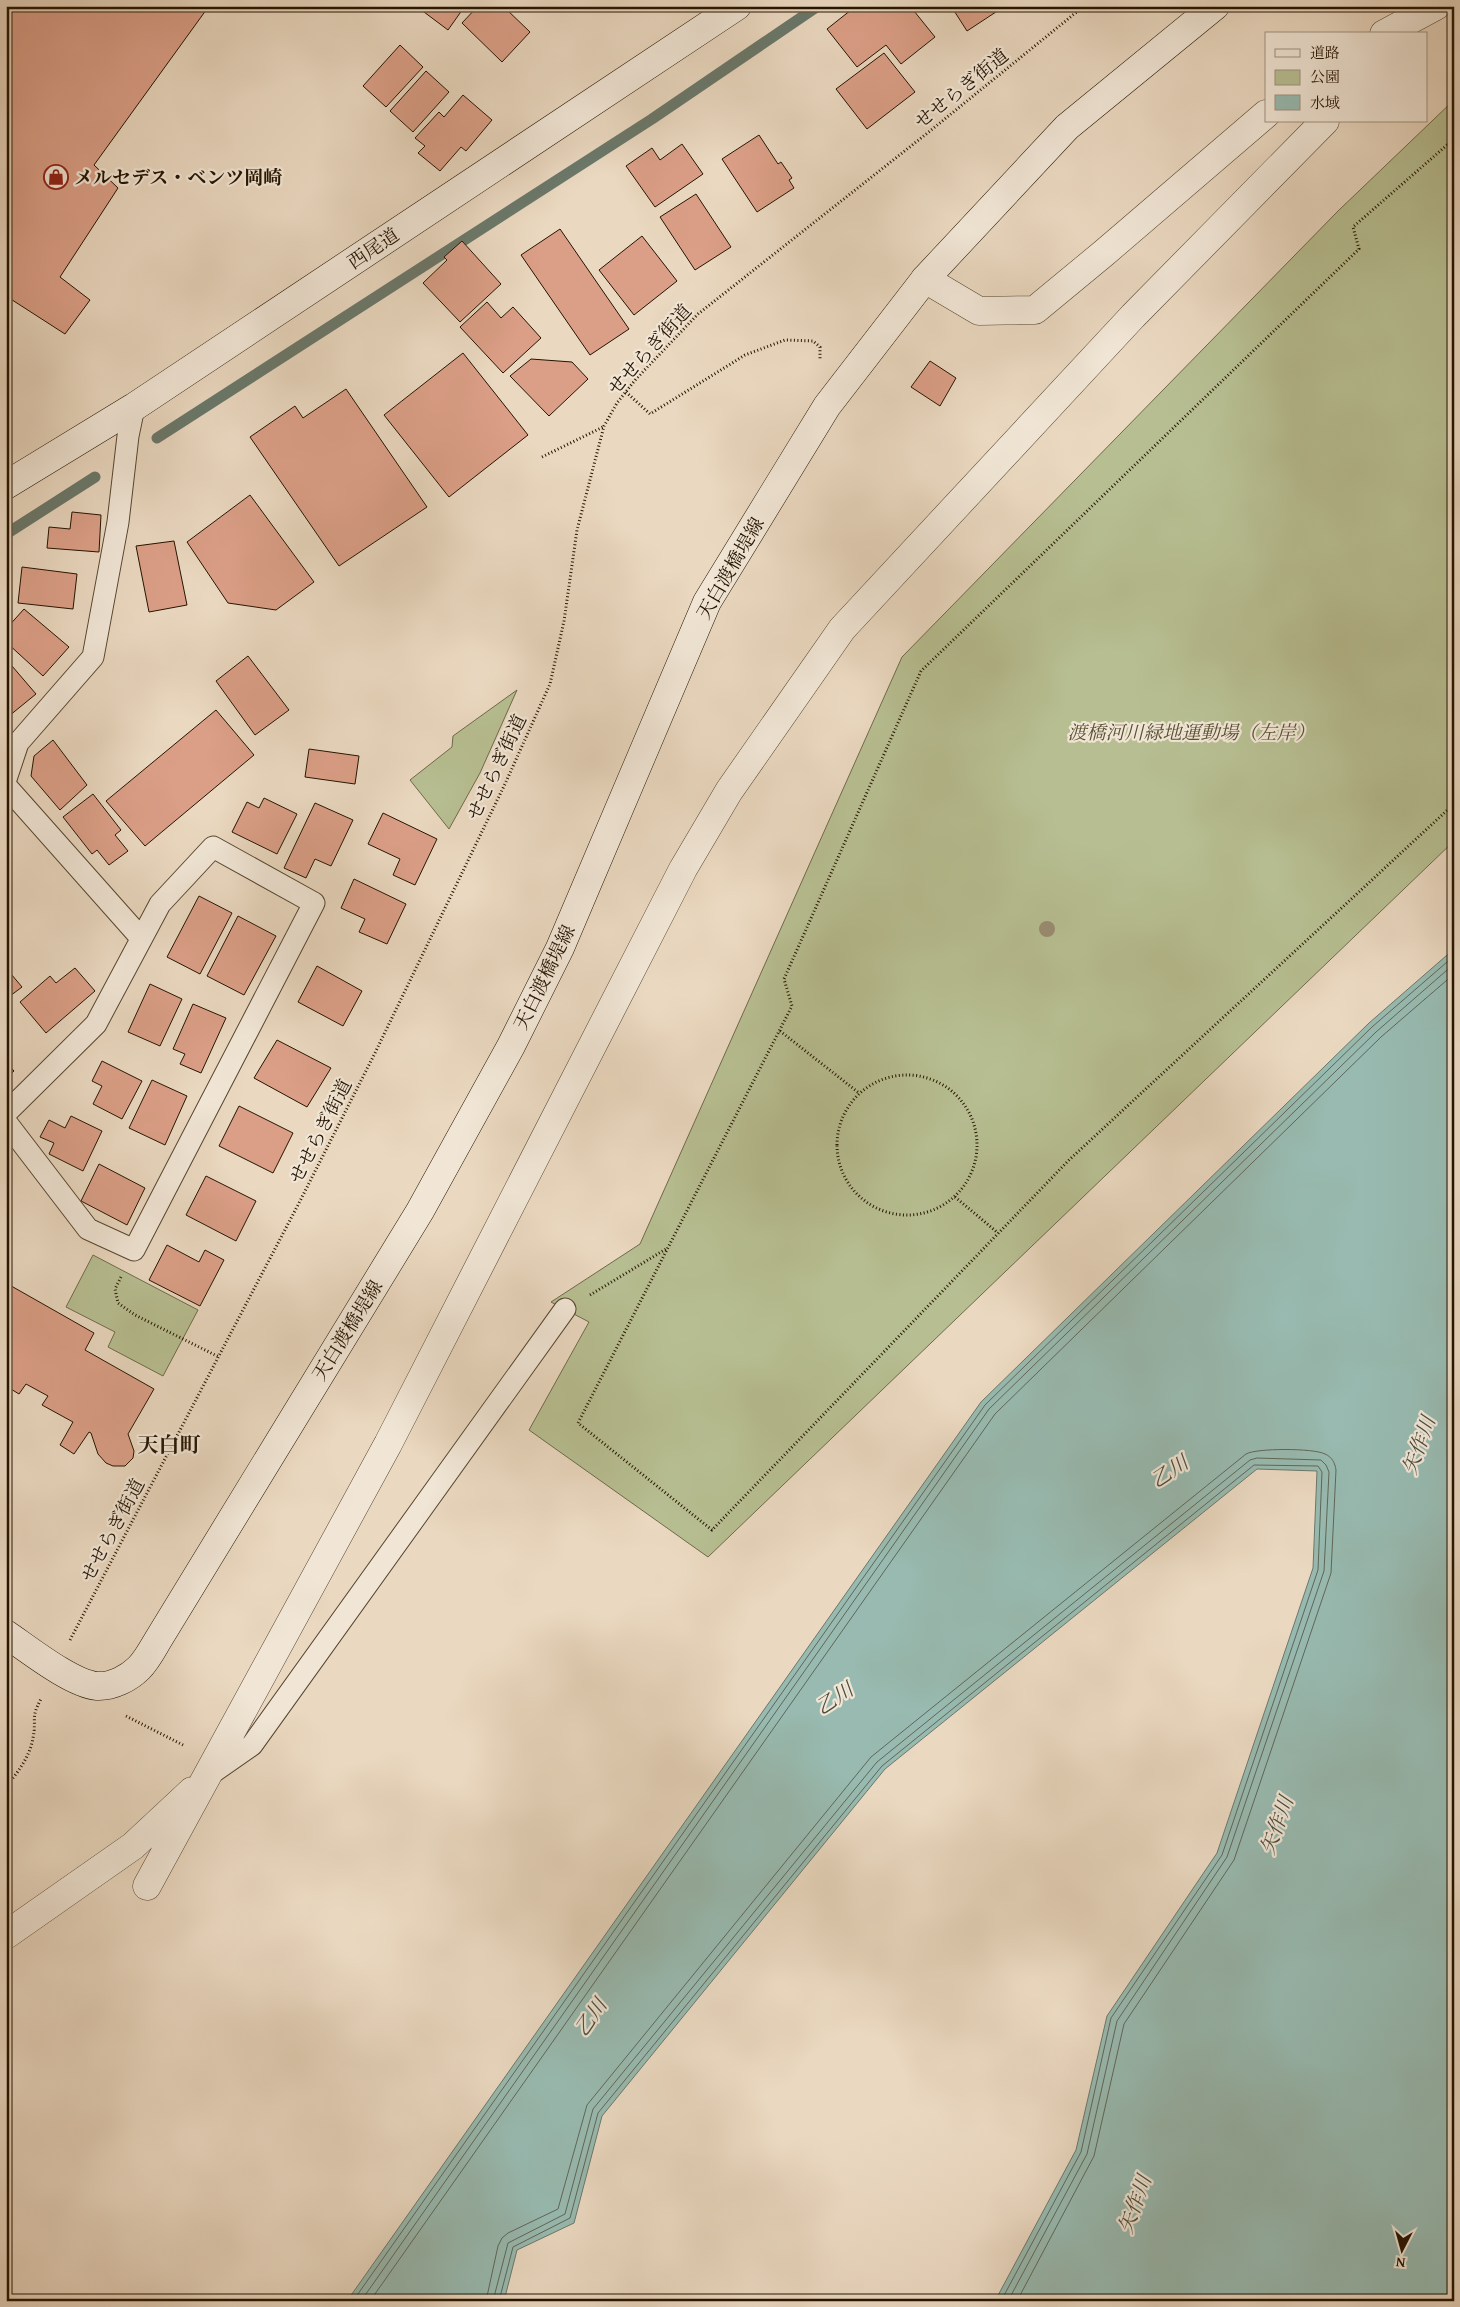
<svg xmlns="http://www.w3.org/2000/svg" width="1460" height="2307" viewBox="0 0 1460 2307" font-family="'Gentium Book Plus','Noto Serif JP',serif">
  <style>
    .green { fill: #b7bf92; stroke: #6e6a49 }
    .water { fill: #98bab0; stroke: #6a786a }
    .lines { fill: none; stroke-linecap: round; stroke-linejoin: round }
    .shore { stroke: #5e6758; stroke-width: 1 }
    .stream { stroke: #6a786a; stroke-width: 11 }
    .building { fill: #db9f87; stroke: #251400 }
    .lane-casing { stroke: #564530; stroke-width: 23 }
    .street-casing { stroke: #564530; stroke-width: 29 }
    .secondary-casing { stroke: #251400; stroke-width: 29 }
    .path { stroke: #251400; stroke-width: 3; stroke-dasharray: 1 2.5; stroke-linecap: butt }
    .lane { stroke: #f1e6d6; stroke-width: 21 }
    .street { stroke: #f1e6d6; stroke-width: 28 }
    .secondary { stroke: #f1e6d6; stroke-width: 28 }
    .tree { fill: #9a8d72 }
    .labels { text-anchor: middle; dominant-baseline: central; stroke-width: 4.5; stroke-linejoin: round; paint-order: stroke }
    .street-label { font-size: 19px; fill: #251400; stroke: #f1e6d6 }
    .poi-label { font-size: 19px; font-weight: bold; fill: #251400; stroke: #f1e6d6; text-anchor: start }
    .park-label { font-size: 19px; font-style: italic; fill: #585033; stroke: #f1e6d6 }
    .water-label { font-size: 20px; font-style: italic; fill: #4d4e3e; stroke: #f1e6d6 }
    .quarter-label { font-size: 21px; font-weight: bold; fill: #251400; stroke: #f1e6d6 }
  </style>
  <rect width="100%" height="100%" fill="#ead8c0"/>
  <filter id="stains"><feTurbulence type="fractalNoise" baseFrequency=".004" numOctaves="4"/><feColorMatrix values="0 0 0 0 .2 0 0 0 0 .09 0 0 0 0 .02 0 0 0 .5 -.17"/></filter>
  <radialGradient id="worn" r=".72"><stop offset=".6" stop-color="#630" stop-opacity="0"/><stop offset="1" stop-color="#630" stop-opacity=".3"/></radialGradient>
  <path class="green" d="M 1454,100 L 1454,841 L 708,1557 L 529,1430 L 589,1322 L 551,1302 L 640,1244 L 902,657 L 1338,211 Z
    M 517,690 L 480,773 L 449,829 L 410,780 L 452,747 L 453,736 Z
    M 93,1255 L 198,1310 L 163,1376 L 108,1347 L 115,1332 L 66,1307 Z"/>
  <path class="water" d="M 1454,949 L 1454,2301 L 995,2301 L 1076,2150 L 1107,2016 L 1217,1853 L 1313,1568 L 1317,1471 L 1257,1469 L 885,1769 L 602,2116 L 574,2223 L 517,2250 L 504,2301 L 347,2301 L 981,1402 L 1369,1023 Z"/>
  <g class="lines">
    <path class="shore" d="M 353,2301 L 985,1405 L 1372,1027 L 1454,956
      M 361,2301 L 989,1409 L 1376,1032 L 1454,964
      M 370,2301 L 995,1414 L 1381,1037 L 1454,974
      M 486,2301 L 498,2246 L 502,2238 L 508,2233 L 558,2209 L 587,2105 L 871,1757 L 1246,1454 C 1256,1448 1314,1448 1325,1454 C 1332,1457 1335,1463 1336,1470 L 1331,1573 L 1234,1860 L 1124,2024 L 1094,2156 L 1017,2301
      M 493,2301 L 508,2243 L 565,2214 L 593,2109 L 877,1762 L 1250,1460 L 1257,1458 L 1321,1460 L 1326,1465 L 1329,1472 L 1324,1571 L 1227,1857 L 1117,2021 L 1087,2154 L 1008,2301
      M 499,2301 L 513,2247 L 570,2218 L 598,2113 L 882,1766 L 1254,1465 L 1318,1466 L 1322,1472 L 1318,1570 L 1222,1855 L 1111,2018 L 1081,2152 L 1001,2301"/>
    <path class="stream" d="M 157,438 L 652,119 L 818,6
      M 6,534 L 95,477"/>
  </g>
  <path class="building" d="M 10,6 L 209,6 L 94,165 L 118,188 L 60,277 L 90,300 L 65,334 L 6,296 L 6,11 Z
    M 416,6 L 465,6 L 448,30 Z
    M 478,6 L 503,6 L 530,32 L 502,62 L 462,23 Z
    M 856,6 L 910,6 L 935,37 L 901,64 L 886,45 L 857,67 L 827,29 Z
    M 951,6 L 1005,6 L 967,31 Z
    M 400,45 L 423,67 L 386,107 L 363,86 Z
    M 884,53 L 915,92 L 867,129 L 836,89 Z
    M 426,71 L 449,92 L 413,132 L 390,111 Z
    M 463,95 L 492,120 L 466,151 L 461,147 L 440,171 L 418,153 L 425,146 L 415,138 L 439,112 L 444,117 Z
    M 759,135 L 778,164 L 781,162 L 792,178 L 789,180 L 794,188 L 757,212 L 722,159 Z
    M 682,144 L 703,174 L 655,207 L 626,166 L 652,148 L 660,160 Z
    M 696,194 L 731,247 L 695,270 L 660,217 Z
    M 560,229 L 629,329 L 590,355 L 521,255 Z
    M 642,236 L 677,281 L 634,315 L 599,270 Z
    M 462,241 L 501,284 L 460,322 L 423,283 L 447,260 L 444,257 Z
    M 487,302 L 501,318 L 513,307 L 541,338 L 503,373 L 460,327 Z
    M 463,353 L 528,435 L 449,497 L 384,415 Z
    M 531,359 L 572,362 L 588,379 L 549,416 L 510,376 Z
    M 930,361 L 956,378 L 940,406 L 911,387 Z
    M 346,389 L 427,507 L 339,566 L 250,437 L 295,406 L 303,418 Z
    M 250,495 L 314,582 L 276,610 L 228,603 L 187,542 Z
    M 72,512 L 101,515 L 99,552 L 47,548 L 49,527 L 70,529 Z
    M 174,541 L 187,605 L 149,612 L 136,546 Z
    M 22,567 L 77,574 L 73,609 L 18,603 Z
    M 24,609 L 69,647 L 43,676 L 6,642 L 6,629 Z
    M 248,656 L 289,710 L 255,735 L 216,681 Z
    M 6,659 L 36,694 L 9,716 L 6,712 Z
    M 216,710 L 254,755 L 145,846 L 106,801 Z
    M 53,740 L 87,785 L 60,810 L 31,776 L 34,756 Z
    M 309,749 L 359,756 L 355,784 L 305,777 Z
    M 93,794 L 121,830 L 115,835 L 128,851 L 109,865 L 97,850 L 92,854 L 63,817 Z
    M 264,798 L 297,814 L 277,854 L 232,832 L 247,802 L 259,808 Z
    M 315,803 L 353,820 L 331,866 L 315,859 L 306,878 L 284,868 Z
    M 383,813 L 437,839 L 415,885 L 393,875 L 400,859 L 368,844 Z
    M 354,879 L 406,904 L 387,944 L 359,932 L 365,919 L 341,908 Z
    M 199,896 L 232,913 L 200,974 L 167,957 Z
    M 238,916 L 276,936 L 244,995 L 207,976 Z
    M 317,966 L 362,991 L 343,1026 L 298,1002 Z
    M 6,968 L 22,987 L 6,999 Z
    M 75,968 L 95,991 L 46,1033 L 20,1002 L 50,976 L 56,983 Z
    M 150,984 L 182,999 L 160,1046 L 128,1032 Z
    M 193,1004 L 226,1018 L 201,1073 L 180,1064 L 185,1054 L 173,1049 Z
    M 277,1040 L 331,1068 L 307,1107 L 254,1078 Z
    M 102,1061 L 142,1081 L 122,1119 L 93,1104 L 102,1086 L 92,1081 Z
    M 6,1062 L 14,1071 L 6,1078 Z
    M 152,1080 L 187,1096 L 165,1145 L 129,1128 Z
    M 239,1106 L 293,1133 L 273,1173 L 219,1146 Z
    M 71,1116 L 102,1131 L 83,1171 L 49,1154 L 54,1143 L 40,1137 L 49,1120 L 65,1128 Z
    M 99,1164 L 145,1188 L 127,1225 L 81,1201 Z
    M 206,1176 L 256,1201 L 236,1241 L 186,1215 Z
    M 167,1245 L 199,1262 L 205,1250 L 224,1260 L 200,1306 L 149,1280 Z
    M 6,1283 L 94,1333 L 85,1350 L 154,1389 L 128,1434 L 134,1451 L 133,1458 L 125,1466 L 113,1466 L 106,1463 L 98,1454 L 91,1433 L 89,1432 L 74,1454 L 60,1445 L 73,1422 L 42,1405 L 48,1396 L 26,1384 L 19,1394 L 6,1386 Z"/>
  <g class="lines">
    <defs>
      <path id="lane" d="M 6,779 L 18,743 L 93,657 L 118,522 L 128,436 L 134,407
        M 6,786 L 141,938
        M 6,1113 L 96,1024 L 160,904 L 213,847 L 314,903 L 134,1250 L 88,1229 L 6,1122
        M 209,1775 L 252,1745 L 565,1309"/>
      <path id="street" d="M 1384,34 L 1436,6
        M 925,279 L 979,311 L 1035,310 L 1104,253 L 1266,114
        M 147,1886 L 388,1444 L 683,869 L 729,791 L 842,629 L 1133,316 L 1325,121
        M 6,1935 L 133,1846 L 192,1791"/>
      <path id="secondary" d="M 6,485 L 134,407 L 737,6
        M 6,1634 C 28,1649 72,1684 97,1686 C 112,1687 129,1678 139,1668 C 148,1659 154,1646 161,1635 L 420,1211 L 511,1046 L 560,948 L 707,602 L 827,406 L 925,279 L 1067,127 L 1215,6"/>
    </defs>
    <use href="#lane" class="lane-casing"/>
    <use href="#street" class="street-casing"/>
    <use href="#secondary" class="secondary-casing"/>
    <path class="path" d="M 1454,143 L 1447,145 L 1353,227 L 1359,249 L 921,671 L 784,979 L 792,1006 L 578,1423 L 712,1530 L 1069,1160 L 1454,804
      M 626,392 L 650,414 L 745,355 L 785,340 L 813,341 L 820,347 L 820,359
      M 542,457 L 603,427
      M 780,1031 L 859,1093
      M837 1145a70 70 0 1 1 140 0a70 70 0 1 1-140 0Z
      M 955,1197 L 998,1233
      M 121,1277 L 115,1289 L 118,1303 L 135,1315 L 219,1357
      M 590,1295 L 666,1249
      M 70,1640 L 299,1203 L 374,1055 L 505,784 L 550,684 L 564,621 L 577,530 L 604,426 L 617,403 L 636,379 L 698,314 L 930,131 L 1084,6
      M 126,1716 L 185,1746
      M 6,1786 C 18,1773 30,1756 33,1738 C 37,1719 30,1719 41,1699"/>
    <use href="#lane" class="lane"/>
    <use href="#street" class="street"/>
    <use href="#secondary" class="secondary"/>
  </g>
  <circle class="tree" cx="1047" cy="929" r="8"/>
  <defs>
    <symbol id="shop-ring" viewBox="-11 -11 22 22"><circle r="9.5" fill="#f1e6d6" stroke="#8f2418" stroke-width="1.5"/><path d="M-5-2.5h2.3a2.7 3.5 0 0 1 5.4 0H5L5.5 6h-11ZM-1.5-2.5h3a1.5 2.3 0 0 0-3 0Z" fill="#8f2418"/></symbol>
  </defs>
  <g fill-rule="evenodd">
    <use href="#shop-ring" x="42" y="163" width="28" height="28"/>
  </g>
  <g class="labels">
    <g class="street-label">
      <text transform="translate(961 88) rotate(-39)">せせらぎ街道</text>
      <text transform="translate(373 248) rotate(-34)">西尾道</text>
      <text transform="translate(649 349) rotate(-48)">せせらぎ街道</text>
      <text transform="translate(730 568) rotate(-60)">天白渡橋堤線</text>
      <text transform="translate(496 767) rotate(-65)">せせらぎ街道</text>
      <text transform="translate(544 977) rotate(-64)">天白渡橋堤線</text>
      <text transform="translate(320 1131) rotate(-63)">せせらぎ街道</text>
      <text transform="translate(347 1330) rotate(-58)">天白渡橋堤線</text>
      <text transform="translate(112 1530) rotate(-62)">せせらぎ街道</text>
    </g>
    <g class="poi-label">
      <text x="74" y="177">メルセデス・ベンツ岡崎</text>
    </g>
    <g class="park-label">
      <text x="1191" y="732">渡橋河川緑地運動場（左岸）</text>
    </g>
    <g class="water-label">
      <text transform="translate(1418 1445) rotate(-70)">矢作川</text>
      <text transform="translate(1169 1471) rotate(-34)">乙川</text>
      <text transform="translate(834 1698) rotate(-34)">乙川</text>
      <text transform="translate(1276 1825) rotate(-70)">矢作川</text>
      <text transform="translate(590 2017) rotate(-56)">乙川</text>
      <text transform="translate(1134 2204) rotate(-70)">矢作川</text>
    </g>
    <g class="quarter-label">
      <text x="169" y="1444">天白町</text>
    </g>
  </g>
  <rect width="1460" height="2307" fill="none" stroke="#ead8c0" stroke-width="25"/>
  <rect x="8" y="8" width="1445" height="2292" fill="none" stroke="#251400" stroke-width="2.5"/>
  <rect x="12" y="12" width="1435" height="2282" fill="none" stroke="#251400"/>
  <rect x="1265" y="32" width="162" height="90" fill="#f1e6d6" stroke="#9f9280"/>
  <rect x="1275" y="49" width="25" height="8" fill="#f1e6d6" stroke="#9f9280"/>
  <text x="1310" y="58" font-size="15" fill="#251400">道路</text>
  <rect x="1275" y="70" width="25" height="15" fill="#b7bf92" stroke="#9f9280"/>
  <text x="1310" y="82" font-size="15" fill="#251400">公園</text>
  <rect x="1275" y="95" width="25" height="15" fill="#98bab0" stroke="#9f9280"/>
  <text x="1310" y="108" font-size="15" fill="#251400">水域</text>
  <g transform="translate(1402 2250) rotate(186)" stroke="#f1e6d6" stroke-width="4" paint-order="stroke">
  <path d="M0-4L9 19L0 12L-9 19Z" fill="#251400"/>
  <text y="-8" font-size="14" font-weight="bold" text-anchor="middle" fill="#251400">N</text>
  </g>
  <rect width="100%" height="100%" filter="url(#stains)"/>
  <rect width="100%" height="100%" fill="url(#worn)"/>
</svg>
